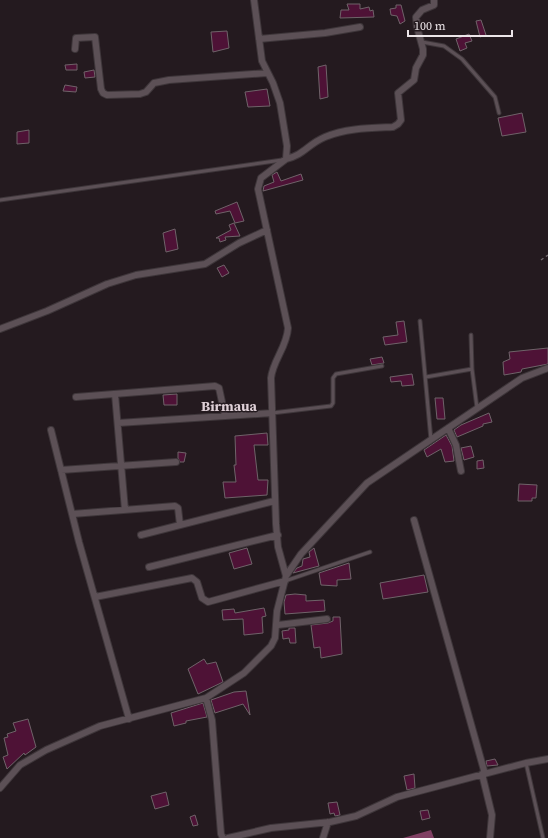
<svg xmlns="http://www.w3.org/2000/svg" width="548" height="838" viewBox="0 0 548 838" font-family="'Source Serif 4',serif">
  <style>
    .water { fill: #804063 }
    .building { fill: #4e1236; stroke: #6f6369 }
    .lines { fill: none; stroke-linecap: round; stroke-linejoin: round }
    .lane-casing { stroke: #3e363a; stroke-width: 5 }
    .street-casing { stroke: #3e363a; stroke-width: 8 }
    .path { stroke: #72696d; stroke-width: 1.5; stroke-dasharray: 3 3; stroke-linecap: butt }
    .lane { stroke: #5c5056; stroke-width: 3 }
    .street { stroke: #5c5056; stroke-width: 6 }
    .labels { text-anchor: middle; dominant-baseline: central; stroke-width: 3; stroke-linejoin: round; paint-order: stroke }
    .quarter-label { font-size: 14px; font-weight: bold; fill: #dfd0d7; stroke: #241a1f }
  </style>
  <rect width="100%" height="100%" fill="#241a1f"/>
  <path class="water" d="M 431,830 L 434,838 L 403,838 Z"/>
  <path class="building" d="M 347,4 L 360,4 L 360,9 L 369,7 L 370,11 L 373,10 L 374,17 L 340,18 L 341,10 L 349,10 Z
    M 396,5 L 401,5 L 405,21 L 400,24 L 397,16 L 391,15 L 390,9 L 396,8 Z
    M 481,20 L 486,35 L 480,37 L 476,21 Z
    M 227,31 L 229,48 L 213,52 L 211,32 Z
    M 469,34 L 472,41 L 465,43 L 467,48 L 460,51 L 456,39 Z
    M 77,64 L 77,70 L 66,70 L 65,65 Z
    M 326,65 L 328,97 L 320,99 L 318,67 Z
    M 94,70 L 95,77 L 85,78 L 84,72 Z
    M 65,85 L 77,87 L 76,92 L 63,91 Z
    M 267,89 L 270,106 L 248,107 L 245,92 Z
    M 522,113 L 526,132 L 502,136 L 498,118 Z
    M 29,130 L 29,143 L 17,144 L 17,132 Z
    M 277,172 L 281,181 L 301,174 L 303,180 L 263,191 L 264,186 L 274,182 L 272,175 Z
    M 237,202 L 244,221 L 235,223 L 230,211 L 216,214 L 215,211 Z
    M 234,223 L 240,236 L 225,237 L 226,240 L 220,242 L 219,238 L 216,238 L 231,230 L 229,225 Z
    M 175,229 L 178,249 L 166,252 L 163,233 Z
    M 224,265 L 229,273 L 222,277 L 217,268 Z
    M 404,321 L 407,342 L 385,345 L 383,337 L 398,335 L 396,322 Z
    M 548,348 L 548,364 L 522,369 L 521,372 L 504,375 L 503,362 L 510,359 L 509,352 Z
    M 382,357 L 384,363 L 372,365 L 370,359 Z
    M 412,374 L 414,385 L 402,386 L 401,381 L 391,382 L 390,377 Z
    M 177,394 L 177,405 L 164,405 L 163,395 Z
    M 435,398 L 443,398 L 445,419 L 437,419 Z
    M 489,413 L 492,422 L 483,424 L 483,426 L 457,437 L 454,430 L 461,425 Z
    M 267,433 L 268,445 L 254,445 L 258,480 L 268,480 L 267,495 L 225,498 L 223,482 L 236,482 L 234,465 L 236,465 L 235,436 Z
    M 446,435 L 452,446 L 454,461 L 445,462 L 441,449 L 427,457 L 424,450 Z
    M 471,446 L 474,457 L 464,460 L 461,448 Z
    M 178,452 L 186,453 L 184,462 L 180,462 L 178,458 Z
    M 483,460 L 484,468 L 477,469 L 477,461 Z
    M 519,484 L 537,485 L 536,498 L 532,498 L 532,501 L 518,501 Z
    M 247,548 L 252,564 L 234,569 L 229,553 Z
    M 314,548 L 319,566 L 293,573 L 297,568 L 302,566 L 303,559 L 310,557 L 309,552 Z
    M 349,563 L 351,579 L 337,580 L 337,586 L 321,585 L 319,573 Z
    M 424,575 L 428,592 L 383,599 L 380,583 Z
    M 295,594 L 306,595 L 306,601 L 324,600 L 325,611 L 285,614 L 284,602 L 286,595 Z
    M 264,608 L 266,616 L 262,617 L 263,633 L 244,635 L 243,619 L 223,620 L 222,610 L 234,609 L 235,613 Z
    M 333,617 L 340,617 L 342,654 L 321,658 L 320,647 L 314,648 L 311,625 L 328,623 L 333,621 Z
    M 289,628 L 295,628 L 296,643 L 290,643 L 289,638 L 283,639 L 282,631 L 289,630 Z
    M 204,659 L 207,664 L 216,662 L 223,682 L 198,694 L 188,669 Z
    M 246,691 L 250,715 L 243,704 L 215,713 L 211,700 L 234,692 Z
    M 203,703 L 207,717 L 186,721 L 186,723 L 174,726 L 171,713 Z
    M 28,719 L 36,747 L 25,755 L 24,753 L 7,769 L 3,757 L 8,755 L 4,738 L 8,737 L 7,734 L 16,731 L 13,723 Z
    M 495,759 L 498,765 L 487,766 L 486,761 Z
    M 414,774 L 415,788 L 407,790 L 404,776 Z
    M 166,792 L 169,805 L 155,809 L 151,796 Z
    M 337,802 L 340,815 L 335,816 L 334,813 L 330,814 L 328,803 Z
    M 428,810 L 430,818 L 422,820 L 420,811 Z
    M 195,815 L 198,825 L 193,826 L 190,817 Z"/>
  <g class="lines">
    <defs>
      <path id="lane" d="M 422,42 L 444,46 L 462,59 L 495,97 L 499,113
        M 0,200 L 282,160
        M 420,321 L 431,440
        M 471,335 L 472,369 L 477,408
        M 426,377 L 472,369
        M 272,413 L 331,406 L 333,403 L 333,378 L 336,374 L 382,366
        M 285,581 L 370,552
        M 526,763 L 543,838"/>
      <path id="street" d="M 254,0 L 262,61 L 273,83 L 280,103 L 287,146 L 286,159 L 261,178 L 258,189 L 288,328 C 287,347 273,360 271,378 L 276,524 L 278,547 L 286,576
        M 259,39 L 325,33 L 360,27
        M 75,49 L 76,38 L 95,37 L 101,89 L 103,93 L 107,95 L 140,94 L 146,92 L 154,83 L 169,80 L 267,73
        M 286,159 C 304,155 308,144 325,137 C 346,128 371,128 393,127 L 398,124 L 401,120 L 398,93 L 414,80 L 416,68 L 423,55 L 423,49 L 417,27 L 416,17 L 422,10 L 434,5 L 434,0
        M 0,329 L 47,311 L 107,284 L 136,275 L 205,264 L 239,243 L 267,230
        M 115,394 L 125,510
        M 76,397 L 215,386 L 219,388 L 225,416
        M 118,423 L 272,413
        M 448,428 L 456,445 L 461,471
        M 51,430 L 79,542 L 129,719
        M 61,470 L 176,462
        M 72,514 L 175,506 L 178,508 L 180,525
        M 414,520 L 485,774
        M 141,535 L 274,501
        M 149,567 L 278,535
        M 95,597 L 192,578 L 197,582 L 202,598 L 208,602 L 285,581
        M 278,625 L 327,619
        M 206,698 L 212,720 L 221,834 L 223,838
        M 482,774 L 492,815 L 490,838
        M 0,788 L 20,765 L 46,750 L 100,726 L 206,698 L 244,673 L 271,646 L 275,638 L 277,611 L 286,576 L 301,554 L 367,483 L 522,378 L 548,368
        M 228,838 L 271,828 L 330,822 L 356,816 L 397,797 L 526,763 L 548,759
        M 323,838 L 328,822"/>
    </defs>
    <use href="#lane" class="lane-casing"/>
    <use href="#street" class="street-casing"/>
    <path class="path" d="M 541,260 L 548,255"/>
    <use href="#lane" class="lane"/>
    <use href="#street" class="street"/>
  </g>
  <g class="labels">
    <g class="quarter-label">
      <text x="229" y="406">Birmaua</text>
    </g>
  </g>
  <path d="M408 30v6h104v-6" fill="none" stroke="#ece5e8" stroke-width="2"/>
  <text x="414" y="30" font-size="12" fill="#ece5e8" stroke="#241a1f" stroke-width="3" paint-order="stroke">100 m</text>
</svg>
